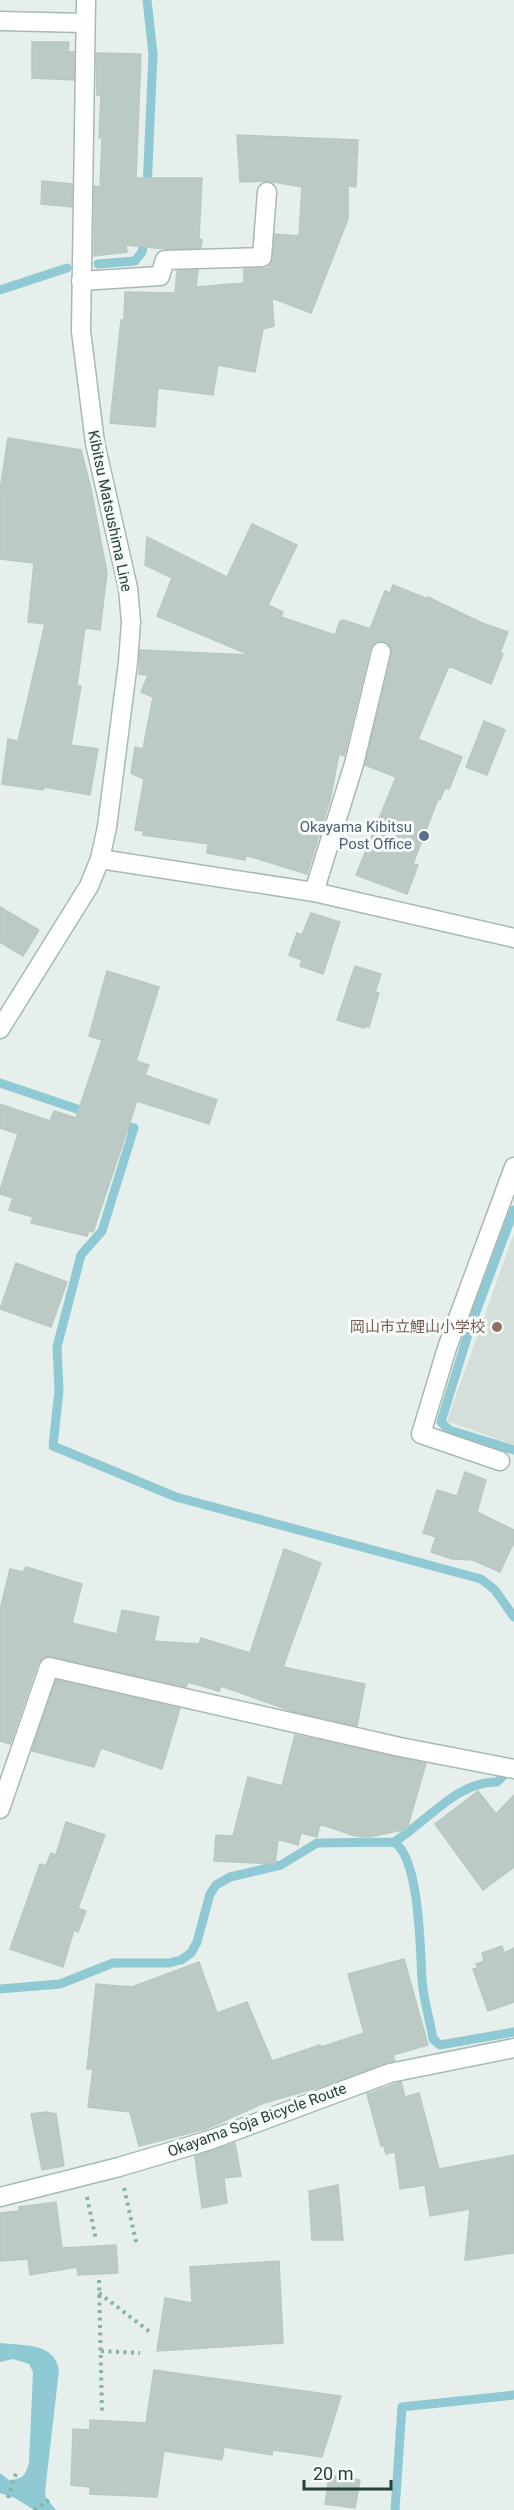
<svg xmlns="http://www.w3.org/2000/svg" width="514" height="2510" viewBox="0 0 514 2510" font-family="Roboto,'Noto Sans JP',sans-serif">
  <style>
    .built { fill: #d4dfda }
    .water { fill: #8ec9d4 }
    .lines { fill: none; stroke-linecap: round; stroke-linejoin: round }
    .stream { stroke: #8ec9d4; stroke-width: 9 }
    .building { fill: #bbcac4; stroke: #b8c9c2; stroke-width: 1.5 }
    .minor-casing { stroke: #a8b8b2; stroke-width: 21 }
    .secondary-casing { stroke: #a4bbb3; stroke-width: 21 }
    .path { stroke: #86b3a5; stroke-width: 4; stroke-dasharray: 3 4.5; stroke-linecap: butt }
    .minor { stroke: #fff; stroke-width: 18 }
    .secondary { stroke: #fff; stroke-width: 18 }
    .service-dot { fill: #5c6f8a; stroke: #f7fbf9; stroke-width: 2 }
    .education-dot { fill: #8d6e63; stroke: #f7fbf9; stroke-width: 2 }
    .labels { text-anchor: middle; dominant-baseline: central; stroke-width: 6; stroke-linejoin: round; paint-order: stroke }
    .street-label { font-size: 15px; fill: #24423a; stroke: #f7fbf9 }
    .service-label { font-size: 15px; fill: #4e5e75; stroke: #f7fbf9; text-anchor: end }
    .education-label { font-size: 15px; fill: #785e54; stroke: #f7fbf9; text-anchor: end }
  </style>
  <rect width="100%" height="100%" fill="#e6efeb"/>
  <path class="built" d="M 514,1233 L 514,1445 L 447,1421 Z"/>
  <path class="water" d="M 0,2343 C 24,2346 54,2342 59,2370 L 45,2492 L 46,2498 L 56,2510 L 34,2510 L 15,2498 L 0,2493 L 0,2473 L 9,2480 C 23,2479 25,2476 29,2463 L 33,2372 L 29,2364 L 13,2359 L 0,2362 Z"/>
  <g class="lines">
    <path class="stream" d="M 147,0 L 153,54 L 147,189
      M 98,264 L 135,261 L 142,252 L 145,236
      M 0,290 L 67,268
      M 0,1083 L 89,1113
      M 119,1123 L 134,1128 L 102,1231 L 81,1255 L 57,1347 L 59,1390 L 53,1446 L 176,1497 L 481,1579 L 495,1590 L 514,1617
      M 514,1210 L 470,1328 L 441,1422 L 449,1430 L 514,1450
      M 394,1842 C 427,1822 457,1781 497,1782 L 511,1768
      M 0,1989 L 60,1984 L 113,1963 L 169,1963 L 181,1960 L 191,1953 L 197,1942 L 210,1894 L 216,1885 L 230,1877 L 281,1865 L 317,1843 L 394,1842 C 420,1859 420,1949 422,1979 C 423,1999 430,2020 433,2039 L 440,2045 L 514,2032
      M 395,2510 L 402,2407 L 514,2395"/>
  </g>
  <path class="building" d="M 32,42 L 69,42 L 68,52 L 74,52 L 74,80 L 32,78 Z
    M 96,53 L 141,54 L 136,178 L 202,178 L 199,239 L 202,240 L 201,248 L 167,249 L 126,245 L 127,252 L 94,256 L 94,186 L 100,187 L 102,138 L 99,138 L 101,95 L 97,95 Z
    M 237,135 L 358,140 L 356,187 L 348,186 L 348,219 L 311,313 L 272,298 L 274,326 L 263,329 L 255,372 L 218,365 L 213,395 L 158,388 L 155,427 L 110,423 L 121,320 L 124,320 L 125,292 L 175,293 L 177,271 L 198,270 L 196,287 L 244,283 L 244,269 L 268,268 L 273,258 L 275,234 L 299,236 L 302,187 L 268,181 L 240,182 Z
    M 42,181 L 72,184 L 72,207 L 41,204 Z
    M 8,438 L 81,450 L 91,489 L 107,573 L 100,630 L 85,628 L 77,685 L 81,686 L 71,745 L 98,749 L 90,795 L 44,787 L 43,790 L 2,784 L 8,739 L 18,741 L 45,624 L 28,622 L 34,563 L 0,559 L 0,490 Z
    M 252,524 L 297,545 L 268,605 L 283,612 L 281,617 L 335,635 L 340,621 L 344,620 L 370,629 L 385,591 L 390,593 L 393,585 L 428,599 L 428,597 L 482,623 L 508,632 L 500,653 L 503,654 L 491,684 L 449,666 L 418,739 L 462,757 L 449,789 L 445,788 L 440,800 L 438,799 L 413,864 L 418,865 L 407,894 L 356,875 L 396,777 L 365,765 L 392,655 L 389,644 L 383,641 L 373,644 L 370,649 L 344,756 L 339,754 L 330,800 L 307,874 L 245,855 L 245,860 L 207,853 L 208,844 L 143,835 L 143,831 L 135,830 L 144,779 L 131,773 L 135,747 L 143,749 L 153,697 L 141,692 L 148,675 L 139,674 L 140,650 L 250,655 L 157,616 L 172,578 L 145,565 L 147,537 L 227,577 Z
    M 484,721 L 505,730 L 487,775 L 466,767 Z
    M 0,907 L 39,930 L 23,956 L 0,942 Z
    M 311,913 L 340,922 L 323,974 L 300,966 L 302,960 L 289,955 L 297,933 L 302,935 Z
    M 355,966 L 381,974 L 375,992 L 379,993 L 377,1000 L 369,1027 L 365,1026 L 364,1028 L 337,1020 Z
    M 107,971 L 159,987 L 136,1061 L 149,1065 L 145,1075 L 217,1100 L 209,1124 L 137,1101 L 93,1232 L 89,1231 L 87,1236 L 31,1223 L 33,1217 L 9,1210 L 13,1198 L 0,1194 L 0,1190 L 18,1134 L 0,1128 L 0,1104 L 50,1121 L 54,1111 L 76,1118 L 102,1040 L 89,1036 Z
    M 16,1263 L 67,1282 L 51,1327 L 0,1309 Z
    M 465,1472 L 486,1480 L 477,1512 L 514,1530 L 514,1542 L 500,1572 L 473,1560 L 452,1559 L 431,1552 L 436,1537 L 423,1533 L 437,1490 L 457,1496 Z
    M 284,1549 L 321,1563 L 283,1667 L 365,1684 L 357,1726 L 291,1711 L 221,1686 L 219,1691 L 188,1682 L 186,1687 L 47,1656 L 38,1663 L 10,1744 L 0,1741 L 0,1610 L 10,1569 L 23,1572 L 26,1567 L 82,1584 L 72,1623 L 117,1634 L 122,1610 L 159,1617 L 154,1641 L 199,1644 L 201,1638 L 250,1653 Z
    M 56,1680 L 180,1708 L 162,1769 L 101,1748 L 94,1767 L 32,1751 Z
    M 295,1735 L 426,1763 L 407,1829 L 369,1837 L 355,1836 L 320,1824 L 317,1837 L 301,1833 L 298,1845 L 278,1839 L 275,1864 L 214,1861 L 216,1835 L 233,1836 L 248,1777 L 282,1786 Z
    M 478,1791 L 496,1814 L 514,1795 L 514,1867 L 483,1890 L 435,1824 Z
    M 66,1822 L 105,1835 L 78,1908 L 86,1911 L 78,1932 L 74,1930 L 63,1967 L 10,1949 L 40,1864 L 46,1866 L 51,1853 L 56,1855 Z
    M 502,1946 L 504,1953 L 514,1948 L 514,2002 L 488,2011 L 473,1969 L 478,1968 L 476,1964 L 484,1961 L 482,1953 Z
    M 404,1959 L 428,2045 L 393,2055 L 395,2061 L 327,2085 L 264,2103 L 206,2129 L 139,2146 L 130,2112 L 88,2107 L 93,2069 L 87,2069 L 96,1984 L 132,1987 L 199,1962 L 217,2013 L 247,2002 L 272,2061 L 320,2045 L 321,2047 L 364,2033 L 348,1974 Z
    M 401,2082 L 405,2097 L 419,2093 L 439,2169 L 514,2155 L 514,2253 L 465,2260 L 470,2209 L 430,2216 L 425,2185 L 400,2189 L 395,2152 L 386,2154 L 384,2146 L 381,2146 L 367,2094 Z
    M 46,2112 L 56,2114 L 64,2166 L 42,2170 L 31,2114 Z
    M 235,2143 L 241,2176 L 224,2178 L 227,2203 L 202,2208 L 195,2156 Z
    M 338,2185 L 343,2240 L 312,2240 L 309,2191 Z
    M 56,2202 L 62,2248 L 116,2245 L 118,2273 L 78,2275 L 77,2267 L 30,2275 L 28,2259 L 0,2261 L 0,2213 L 19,2211 L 19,2207 Z
    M 279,2261 L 283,2343 L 157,2351 L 165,2298 L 192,2303 L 190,2267 Z
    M 154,2370 L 341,2396 L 322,2457 L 273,2450 L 272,2455 L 224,2447 L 222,2460 L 164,2451 L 157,2497 L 90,2494 L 90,2487 L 71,2485 L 73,2429 L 90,2430 L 90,2420 L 146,2423 Z
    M 329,2475 L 360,2480 L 355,2508 L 325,2504 Z"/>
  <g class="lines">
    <defs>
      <path id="minor" d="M 0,21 L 85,23
        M 81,281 L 160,276 L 165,260 L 262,257 L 267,192
        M 100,859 L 314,892 L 514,938
        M 314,892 L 354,764 L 381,652
        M 500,1461 L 421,1434 L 447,1348 L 514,1167
        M 0,1809 L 49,1667 L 400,1747 L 514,1769"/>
      <path id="secondary" d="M 0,1029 L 89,886 L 100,859 L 107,827 L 128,662 L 131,622 L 128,588 L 95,443 L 81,331 L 86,0
        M 0,2197 L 119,2167 L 210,2140 L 390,2073 L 514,2048"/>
    </defs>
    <use href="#minor" class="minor-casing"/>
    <use href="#secondary" class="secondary-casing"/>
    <path class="path" d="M 124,2188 L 137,2246
      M 87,2197 L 96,2240
      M 99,2280 L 102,2413
      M 99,2293 L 150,2332
      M 101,2351 L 140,2353
      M 8,2498 L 16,2473
      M 34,2510 L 50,2499"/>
    <use href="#minor" class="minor"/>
    <use href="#secondary" class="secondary"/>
  </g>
  <circle class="service-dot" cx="424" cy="836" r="6"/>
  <circle class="education-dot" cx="497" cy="1327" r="6"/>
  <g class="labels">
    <g class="street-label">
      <text transform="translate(110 511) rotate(78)">Kibitsu Matsushima Line</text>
      <text transform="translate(257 2120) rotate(-20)">Okayama Soja Bicycle Route</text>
    </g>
    <g class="service-label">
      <text x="412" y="827">Okayama Kibitsu<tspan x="412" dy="17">Post Office</tspan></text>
    </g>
    <g class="education-label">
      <text x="485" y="1327">岡山市立鯉山小学校</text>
    </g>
  </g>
  <path d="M304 2480v9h87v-9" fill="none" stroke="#24423a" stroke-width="3"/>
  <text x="313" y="2480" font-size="18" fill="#24423a" stroke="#f7fbf9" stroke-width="4.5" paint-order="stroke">20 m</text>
</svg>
